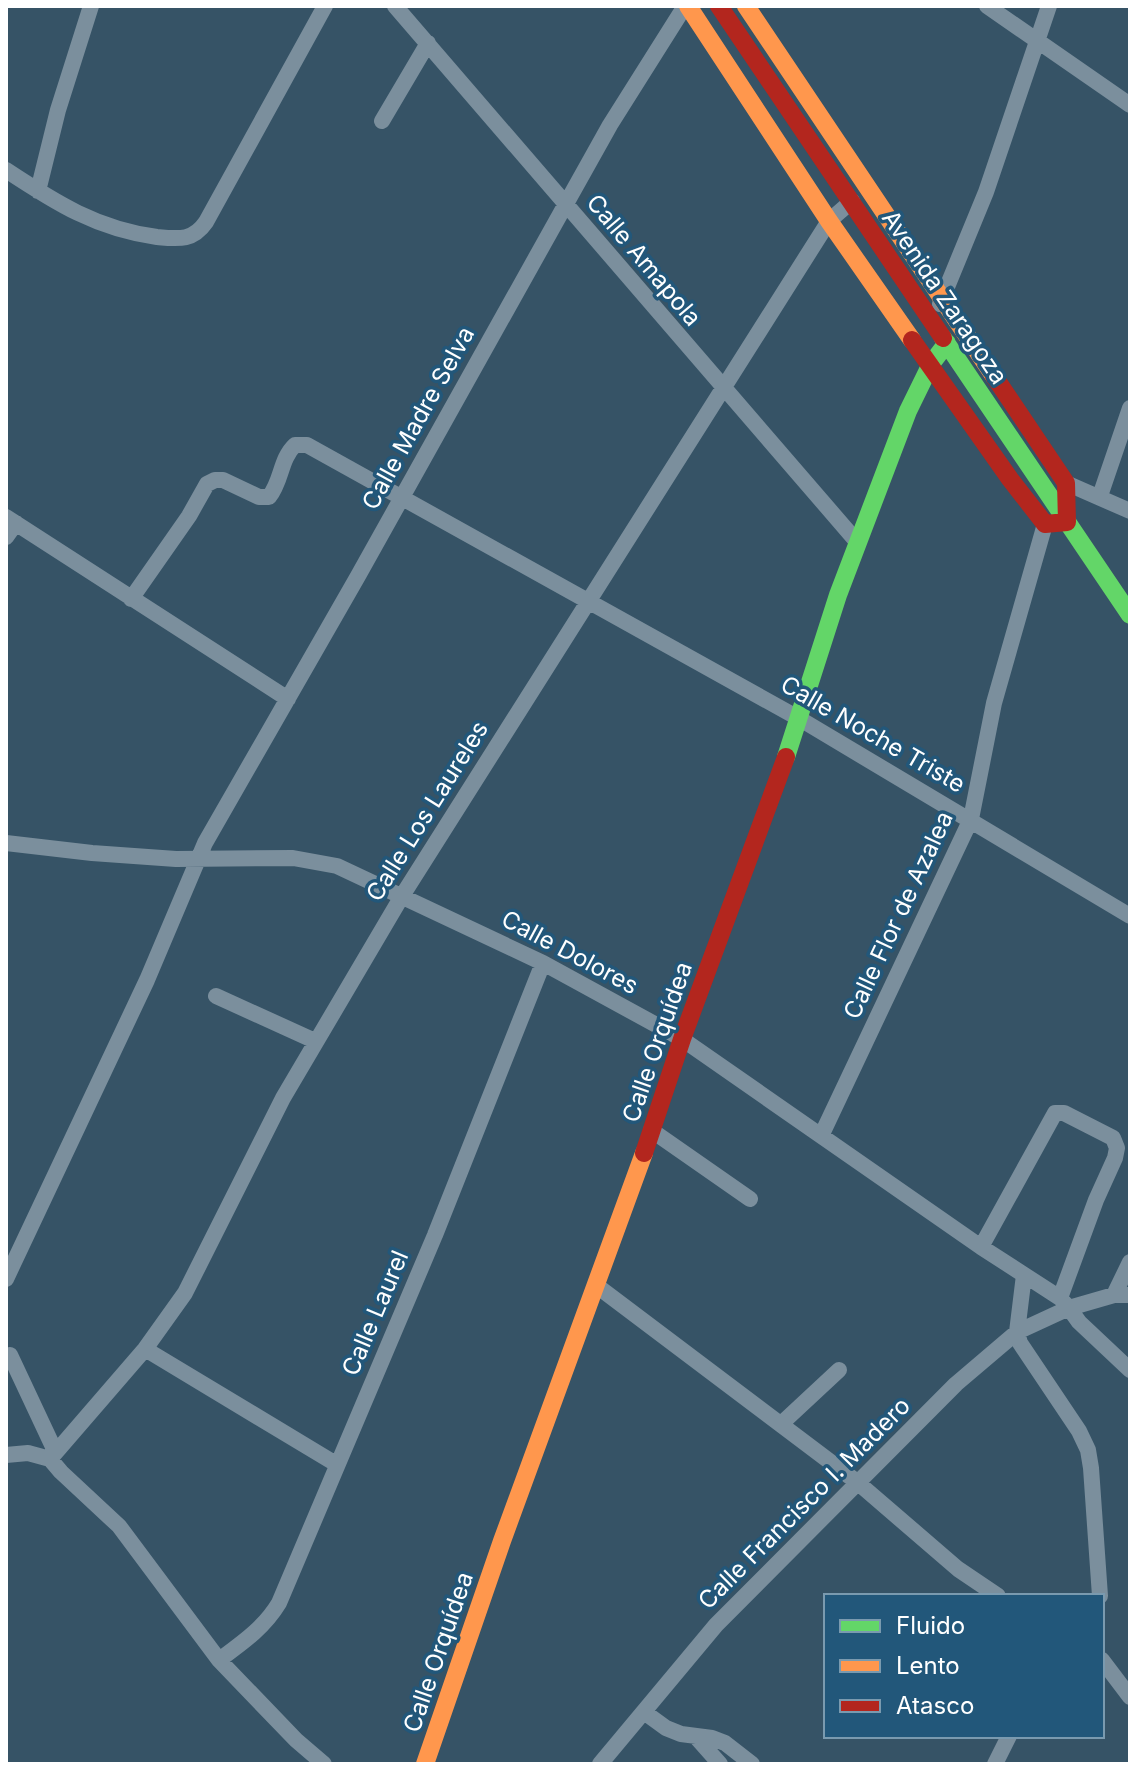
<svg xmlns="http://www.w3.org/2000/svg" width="1136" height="1770" viewBox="0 0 1136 1770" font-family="Inter,sans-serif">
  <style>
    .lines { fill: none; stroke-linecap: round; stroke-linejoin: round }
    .street { stroke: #7b8f9d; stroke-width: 16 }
    .fast { stroke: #63d668; stroke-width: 18 }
    .slow { stroke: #ff974d; stroke-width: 18 }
    .jam { stroke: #b3261e; stroke-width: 18 }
    .labels { text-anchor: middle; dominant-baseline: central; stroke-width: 7; stroke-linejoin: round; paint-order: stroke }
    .street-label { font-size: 24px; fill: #fff; stroke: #22577a }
  </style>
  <rect width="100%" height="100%" fill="#365366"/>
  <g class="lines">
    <path class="street" d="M 395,6 L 858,543
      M 987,6 L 1130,105
      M 382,121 L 428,43
      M 6,170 C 56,203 97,229 157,237 C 179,239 193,241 206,222 L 325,6
      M 38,191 L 58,110 L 91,6
      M 940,304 L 986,192 L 1049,6
      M 1066,483 L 1130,511
      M 1100,496 L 1130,408
      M 6,517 L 288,699
      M 6,537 L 16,523
      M 131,599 L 189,516 L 207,484 L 215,480 L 223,480 L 259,497 L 269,497 C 282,481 280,459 295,445 L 307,445 L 800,719 L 1130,916
      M 6,843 L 92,853 L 176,859 L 293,858 L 337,866 L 543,963 L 682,1039 L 981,1247 L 1060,1298 L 1069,1308 L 1114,1295 L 1130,1295
      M 216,996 L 315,1041
      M 651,1130 L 750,1199
      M 822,1134 L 971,819 L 994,703 L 1045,524
      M 981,1247 L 1055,1113 L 1064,1113 L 1113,1138 L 1117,1148 L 1115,1158 L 1096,1200 L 1060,1298
      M 1024,1275 L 1017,1332 L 1020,1343 L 1079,1431 L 1088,1450 L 1091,1468 L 1100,1596
      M 6,1279 L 147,980 L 205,843 L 358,576 L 610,125 L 685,6
      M 597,1286 L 857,1482 L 958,1569 L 998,1596
      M 1114,1295 L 1130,1262
      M 145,1349 L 336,1464
      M 10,1355 L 55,1451
      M 781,1424 L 839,1370
      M 6,1455 L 28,1453 L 50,1459
      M 219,1660 C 242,1643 264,1628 279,1603 L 435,1235 L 543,963
      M 1102,1660 L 1130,1697
      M 644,1712 L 666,1728 L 681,1734 L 712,1738 L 725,1743 L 752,1764
      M 696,1737 L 720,1764
      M 324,1764 L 296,1740 L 219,1660 L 119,1526 L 61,1472 L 50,1459 L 145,1349 L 185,1293 L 283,1098 L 402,896 L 829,221 L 852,201
      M 600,1764 L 716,1625 L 956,1384 L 1017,1332 L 1069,1308 L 1079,1322 L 1130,1370
      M 995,1764 L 1009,1736"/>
    <path class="fast" d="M 943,338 L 1130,615
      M 786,757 L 838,595 L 908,411 L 931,364 L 947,343"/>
    <path class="slow" d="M 688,6 L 829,221 L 912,340
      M 746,6 L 994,376
      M 425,1764 L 502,1541 L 644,1153"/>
    <path class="jam" d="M 719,6 L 943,338
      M 912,340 L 1010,479 L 1045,524 L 1067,522 L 1066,483 L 994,376
      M 644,1153 L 682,1039 L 786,757"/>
  </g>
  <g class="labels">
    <g class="street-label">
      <text transform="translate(644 260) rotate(50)">Calle Amapola</text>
      <text transform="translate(945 297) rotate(56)">Avenida Zaragoza</text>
      <text transform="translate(418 418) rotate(-61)">Calle Madre Selva</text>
      <text transform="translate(873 734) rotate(30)">Calle Noche Triste</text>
      <text transform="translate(427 811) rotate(-58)">Calle Los Laureles</text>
      <text transform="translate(898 915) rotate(-65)">Calle Flor de Azalea</text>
      <text transform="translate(570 952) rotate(28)">Calle Dolores</text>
      <text transform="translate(657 1042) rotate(-71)">Calle Orquídea</text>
      <text transform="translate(375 1313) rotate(-67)">Calle Laurel</text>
      <text transform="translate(804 1503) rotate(-45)">Calle Francisco I. Madero</text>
      <text transform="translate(438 1652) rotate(-71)">Calle Orquídea</text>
    </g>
  </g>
  <rect width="1136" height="1770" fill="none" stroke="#ffffff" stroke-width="16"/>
  <rect x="824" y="1594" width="280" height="144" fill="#22577a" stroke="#7a9aaf" stroke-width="2"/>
  <rect x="840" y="1620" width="40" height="12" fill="#63d668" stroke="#7a9aaf" stroke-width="2"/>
  <text x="896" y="1634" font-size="24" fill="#ffffff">Fluido</text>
  <rect x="840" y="1660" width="40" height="12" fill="#ff974d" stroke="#7a9aaf" stroke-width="2"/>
  <text x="896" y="1674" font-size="24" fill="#ffffff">Lento</text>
  <rect x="840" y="1700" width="40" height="12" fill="#b3261e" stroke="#7a9aaf" stroke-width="2"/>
  <text x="896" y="1714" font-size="24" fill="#ffffff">Atasco</text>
</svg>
